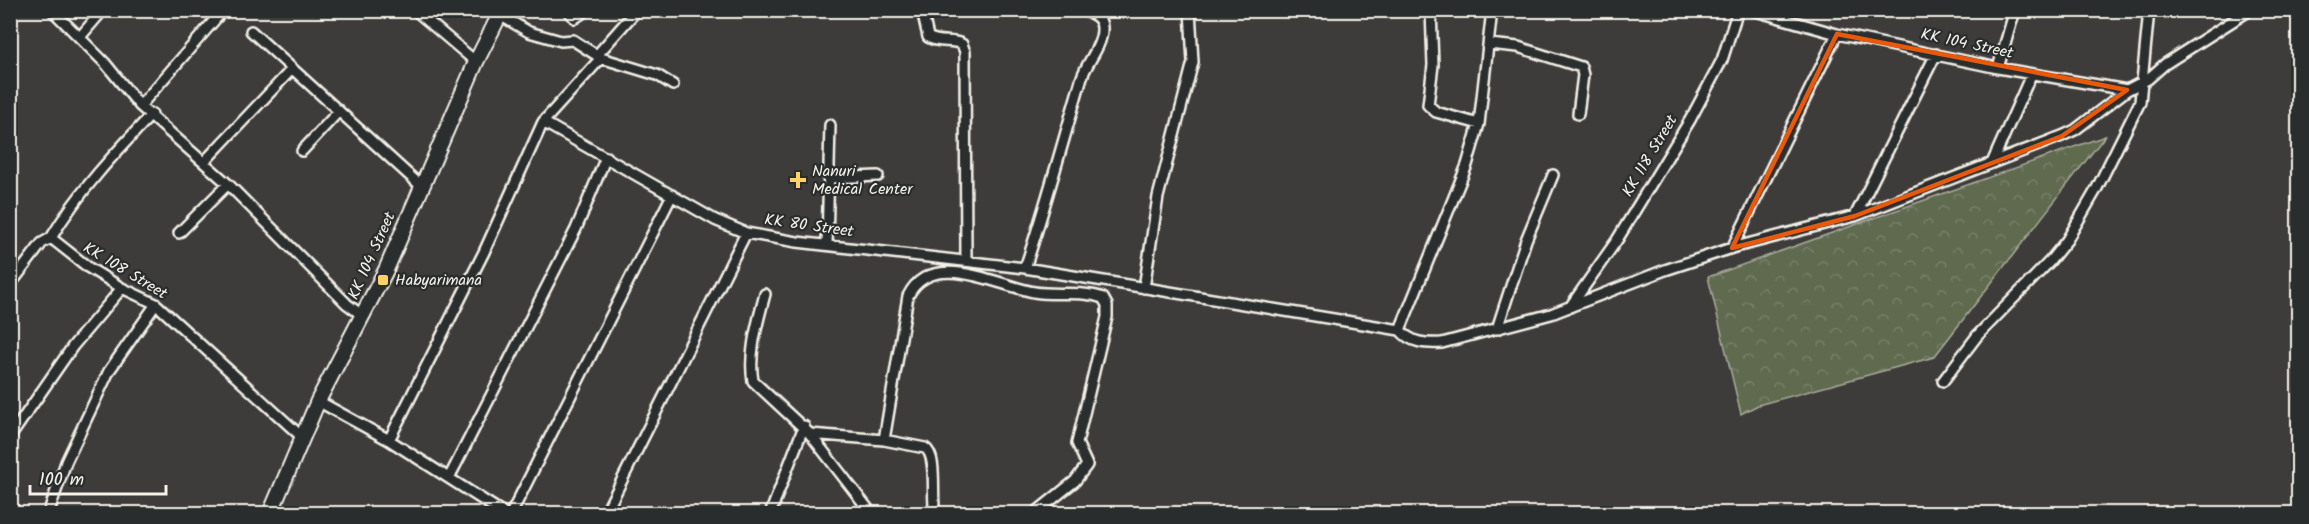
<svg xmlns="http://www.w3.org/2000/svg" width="2309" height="524" viewBox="0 0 2309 524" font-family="Kalam,sans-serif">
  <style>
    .forest { fill: url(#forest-crowns); stroke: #aaae9c; stroke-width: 1.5 }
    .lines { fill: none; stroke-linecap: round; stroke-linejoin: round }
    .street-casing { stroke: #f4f1e8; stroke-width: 14 }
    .secondary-casing { stroke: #f4f1e8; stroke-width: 18 }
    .street { stroke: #2a2d2e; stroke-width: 9 }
    .secondary { stroke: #2a2d2e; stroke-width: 14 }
    .marked { fill: none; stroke: #e8590c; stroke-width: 4.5; stroke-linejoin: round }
    .poi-dot { fill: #ffd166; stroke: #2a2d2e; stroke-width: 2 }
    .labels { text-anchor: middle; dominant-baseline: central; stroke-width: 4.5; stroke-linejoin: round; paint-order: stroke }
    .street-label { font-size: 16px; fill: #f4f1e8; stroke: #2a2d2e }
    .poi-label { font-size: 16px; fill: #f4f1e8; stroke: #2a2d2e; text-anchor: start }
  </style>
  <defs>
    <pattern id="forest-crowns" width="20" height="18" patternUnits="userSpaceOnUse" patternTransform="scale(1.5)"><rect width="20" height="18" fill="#616a50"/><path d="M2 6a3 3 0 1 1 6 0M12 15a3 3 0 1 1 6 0" fill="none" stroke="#788069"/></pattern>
  </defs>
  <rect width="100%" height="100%" fill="#3e3b3b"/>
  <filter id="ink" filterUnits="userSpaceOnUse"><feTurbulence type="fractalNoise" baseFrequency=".0167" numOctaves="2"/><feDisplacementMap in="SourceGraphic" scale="12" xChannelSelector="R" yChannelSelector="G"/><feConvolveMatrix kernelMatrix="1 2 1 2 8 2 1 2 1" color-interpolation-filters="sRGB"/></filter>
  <g filter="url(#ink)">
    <path class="forest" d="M 2105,136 L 1934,357 L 1758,405 L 1741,414 L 1708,277 Z"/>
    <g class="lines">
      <defs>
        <path id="street" d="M 52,10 L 105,63 L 140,106 L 228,184 L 347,304 L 363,316
          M 415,10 L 476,62
          M 567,10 L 575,18 L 587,10
          M 922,10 L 928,37 C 939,44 951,39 962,44 L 965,52 L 966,260
          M 1431,10 L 1433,65 L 1428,105 L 1436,112 L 1479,124
          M 1752,10 L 1837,34 L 1998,68 L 2127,90 L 2148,79 L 2165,64 L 2250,10
          M 500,15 L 529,32 L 561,41 L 573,40 L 601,58 L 657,75 L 673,85
          M 251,31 L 421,186
          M 80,37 L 103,10
          M 1489,44 L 1518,47 L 1581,67 L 1583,75 L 1578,114
          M 597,55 L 636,11
          M 1998,68 L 2015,10
          M 140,106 L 219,15
          M 152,114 C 115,153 79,191 51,238 L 89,268 L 122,288 L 156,304 L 303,438
          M 543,122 L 601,58
          M 302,151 L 339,111
          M 205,161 L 292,69
          M 1992,163 L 2031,75
          M 829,178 L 878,176
          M 1855,216 L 1936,54
          M 179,233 L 228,184
          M 827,245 L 830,125
          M 1732,248 L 1837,34
          M 1025,268 C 1046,205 1063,141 1082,77 C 1087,62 1102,46 1102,30 C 1103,17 1093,14 1082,10
          M 10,285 L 42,243 L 51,238
          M 1144,288 L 1158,197 L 1193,62 L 1190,10
          M 765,294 C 758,321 748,353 753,381 L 810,434 L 872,514
          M 1570,307 L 1617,240 L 1690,120 L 1722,60 L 1738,10
          M 1497,329 L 1526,240 L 1553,175
          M 1400,330 L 1467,165 L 1479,124 L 1492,10
          M 1943,381 L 1977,336 L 2050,261 L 2067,240 L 2096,190 L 2140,102 L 2149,10
          M 318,401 L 389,440 L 505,514
          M 810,434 L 884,440 L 925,448 C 938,456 931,496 935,514
          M 10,437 L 73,346 L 122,288
          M 389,440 L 484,252 L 543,122 L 715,220 L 746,233
          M 884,440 L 908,296 C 931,249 996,285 1034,292 C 1056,296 1081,290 1103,298 L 1107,305 L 1107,317 L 1077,443 L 1087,465 L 1075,481 L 1034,514
          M 449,478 L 576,229 L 606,157
          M 10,507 L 20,514
          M 48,514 L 66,462 L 109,371 L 156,304
          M 511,514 L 672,195
          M 605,514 L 746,233 L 797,242 L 1025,268 L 1400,330 C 1411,343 1425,344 1442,343 L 1551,314 L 1665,270 L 1732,248 L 1855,216 L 2062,136 L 2075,130 L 2127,90
          M 770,514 L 804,426
          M 2298,514 L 2298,511"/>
        <path id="secondary" d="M 270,514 L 318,401 L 386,270 L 476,62 L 502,10"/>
      </defs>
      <use href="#street" class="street-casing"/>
      <use href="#secondary" class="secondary-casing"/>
      <use href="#street" class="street"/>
      <use href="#secondary" class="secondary"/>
    </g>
  </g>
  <path class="marked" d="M 1837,34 L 2127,90 L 2062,136 L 1855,216 L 1732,248 Z"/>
  <g class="poi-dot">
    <path d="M795 171h6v6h6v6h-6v6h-6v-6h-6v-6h6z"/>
    <rect x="377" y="274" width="12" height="12" rx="3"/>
  </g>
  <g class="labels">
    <g class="street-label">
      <text transform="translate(1967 44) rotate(12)">KK 104 Street</text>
      <text transform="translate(1650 156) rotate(-59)">KK 118 Street</text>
      <text transform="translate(809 226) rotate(8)">KK 80 Street</text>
      <text transform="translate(372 256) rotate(-66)">KK 104 Street</text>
      <text transform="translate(125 271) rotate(31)">KK 108 Street</text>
    </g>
    <g class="poi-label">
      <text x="812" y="171">Nanuri<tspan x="812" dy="18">Medical Center</tspan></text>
      <text x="395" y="280">Habyarimana</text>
    </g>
  </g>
  <rect width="2309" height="524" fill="none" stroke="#2a2d2e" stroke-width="36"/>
  <rect x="18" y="18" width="2273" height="488" fill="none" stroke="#f4f1e8" stroke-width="2" filter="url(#ink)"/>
  <path d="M30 485v9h136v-9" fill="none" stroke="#f4f1e8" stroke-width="3"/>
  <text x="39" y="485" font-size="18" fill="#f4f1e8" stroke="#2a2d2e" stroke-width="4.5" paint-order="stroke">100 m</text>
</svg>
